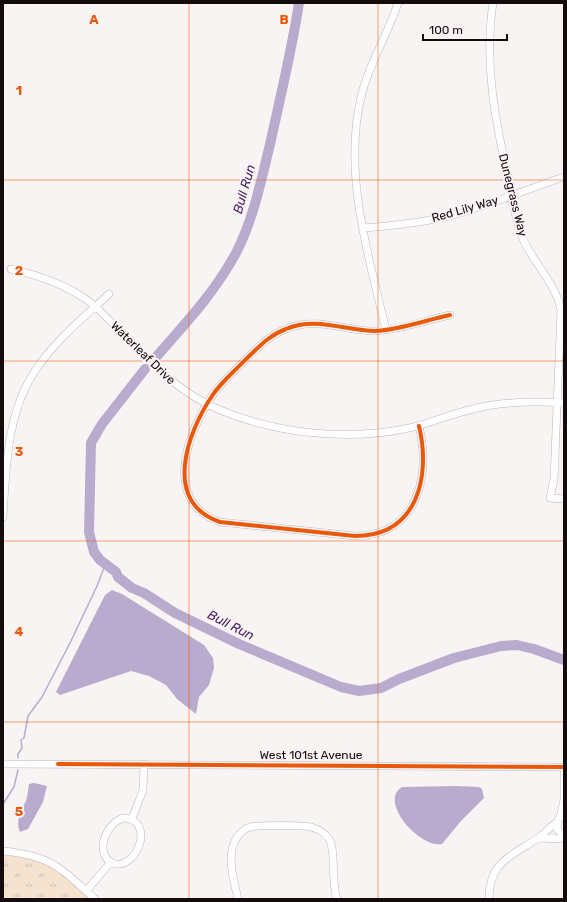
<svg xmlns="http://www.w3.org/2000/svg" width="567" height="902" viewBox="0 0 567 902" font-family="Rubik,sans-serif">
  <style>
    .park { fill: url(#park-tufts) }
    .water { fill: #b9abce }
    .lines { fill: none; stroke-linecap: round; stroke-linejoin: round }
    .stream { stroke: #b9abce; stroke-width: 1.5 }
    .river { stroke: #b9abce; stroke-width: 10 }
    .minor-casing { stroke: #bdb6b7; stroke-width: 8 }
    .minor { stroke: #fefdfd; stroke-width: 7 }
    .cycleway-casing { stroke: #fcf1f3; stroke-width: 6 }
    .cycleway { stroke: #e8590c; stroke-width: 4 }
    .grid { fill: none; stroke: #e8590c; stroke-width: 1; stroke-opacity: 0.55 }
    .labels { text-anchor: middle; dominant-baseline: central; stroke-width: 4; stroke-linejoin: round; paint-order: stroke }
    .street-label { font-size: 12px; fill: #130b0c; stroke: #fcf1f3 }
    .water-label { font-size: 13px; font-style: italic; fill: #412663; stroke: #fcf1f3 }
    .grid-label { font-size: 13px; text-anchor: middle; font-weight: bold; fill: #e8590c; stroke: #fcf1f3; stroke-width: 4; stroke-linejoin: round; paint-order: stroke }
  </style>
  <defs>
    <pattern id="park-tufts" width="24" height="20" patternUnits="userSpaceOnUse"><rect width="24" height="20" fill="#f5e2cf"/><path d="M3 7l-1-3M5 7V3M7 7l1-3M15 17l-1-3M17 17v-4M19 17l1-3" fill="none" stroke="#d1c1b1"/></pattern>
  </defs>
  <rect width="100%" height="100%" fill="#f9f4f4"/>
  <path class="park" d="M 3,855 C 17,857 33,857 46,863 C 62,871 75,887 89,899 L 3,899 Z"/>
  <path class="water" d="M 112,590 L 122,594 L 204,645 L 213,658 L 214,668 L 209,685 L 199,697 L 196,714 L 177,699 L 166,685 L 149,676 L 131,671 L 60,695 L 56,692 L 105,595 Z
    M 34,783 L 47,786 L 43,802 L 28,829 L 20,832 C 15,820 21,811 26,801 C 28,795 28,789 29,784 Z
    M 457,786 L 479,787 L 482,789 L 484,798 L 461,821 L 442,844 C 419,848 378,801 402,787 Z"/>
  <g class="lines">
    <path class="stream" d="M 18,758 L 18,754 L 22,748 L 21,740 L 24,738 L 28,716 L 42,697 L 71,641 L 97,586 L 105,565
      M 3,804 L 14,787 L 18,770"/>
    <path class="river" d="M 157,356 C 186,323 215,292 236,253 C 254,218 262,177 271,140 C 281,94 292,49 299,3
      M 145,369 L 102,424 L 91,443 L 89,532 L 94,552 L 100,560 L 116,572 L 118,577 L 132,588 L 144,593 L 175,613 L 239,644 L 341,687 L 359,691 L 381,688 L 399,679 L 454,658 L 501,646 L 517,645 L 534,649 L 564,660"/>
    <defs>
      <path id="minor" d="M 493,3 C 484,62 495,120 508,177 C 512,198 515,219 523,239 C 534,264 556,283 561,311 L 554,479 L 550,498 L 564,499
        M 363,228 C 390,226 418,223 445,217 C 486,207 524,190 564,177
        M 11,269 C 38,275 64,284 87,300 C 101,310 112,323 124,336 C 153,365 181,394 220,410 C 277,434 349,441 409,428 C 431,423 451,414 473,409 C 503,401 533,401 564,403
        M 386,330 C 368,254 342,171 362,93 C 370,62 388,34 398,3
        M 419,426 C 431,476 418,536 355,536 L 220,522 C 162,502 187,433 212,396 C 221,382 234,372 245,360 C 258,348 269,335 286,329 C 316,316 345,331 375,331 C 400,330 426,320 450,315
        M 3,517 C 6,467 7,410 37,368 C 56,340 84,317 109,294
        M 3,764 L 564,767
        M 125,818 C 154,821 139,867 115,864 C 92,857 106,820 125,818 Z
        M 560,818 L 564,800 L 564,767
        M 132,819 L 143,790 L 144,764
        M 558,820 L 557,829 L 564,837
        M 539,838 L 564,839
        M 3,851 C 53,856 60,868 95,899
        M 86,891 L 111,862
        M 238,899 C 234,882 226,855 236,839 C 239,834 244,829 250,827 C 261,825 301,825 311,827 C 318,829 325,833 329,839 C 336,848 331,883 337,899
        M 489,899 C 489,861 512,856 538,838 C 545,833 550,827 557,822"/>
    </defs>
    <use href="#minor" class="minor-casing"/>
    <use href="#minor" class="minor"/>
    <defs>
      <path id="cycleway" d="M 419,426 C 431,476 418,536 355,536 L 220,522 C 162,502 187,433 212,396 C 221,382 234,372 245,360 C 258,348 269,335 286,329 C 316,316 345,331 375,331 C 400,330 426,320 450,315
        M 58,764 L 564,767"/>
    </defs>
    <use href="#cycleway" class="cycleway-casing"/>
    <use href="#cycleway" class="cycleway"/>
  </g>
  <path class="grid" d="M 189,3 L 189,899M 378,3 L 378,899M 3,180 L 564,180M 3,361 L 564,361M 3,541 L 564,541M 3,722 L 564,722"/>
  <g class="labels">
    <g class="street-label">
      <text transform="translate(513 195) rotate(76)">Dunegrass Way</text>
      <text transform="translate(465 209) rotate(-16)">Red Lily Way</text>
      <text transform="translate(143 353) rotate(44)">Waterleaf Drive</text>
      <text x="311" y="755">West 101st Avenue</text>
    </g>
    <g class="water-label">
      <text transform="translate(244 189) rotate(-74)">Bull Run</text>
      <text transform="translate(231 625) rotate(27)">Bull Run</text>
    </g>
  </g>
  <g class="grid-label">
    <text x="94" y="24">A</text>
    <text x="284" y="24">B</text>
    <text x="19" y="95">1</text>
    <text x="19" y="275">2</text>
    <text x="19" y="456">3</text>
    <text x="19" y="636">4</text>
    <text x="19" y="816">5</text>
  </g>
  <rect width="567" height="902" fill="none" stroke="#130b0c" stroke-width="8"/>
  <path d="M423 34v6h84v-6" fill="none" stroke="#130b0c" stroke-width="2"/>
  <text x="429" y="34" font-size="12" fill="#130b0c" stroke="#fcf1f3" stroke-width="3" paint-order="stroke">100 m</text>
</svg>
